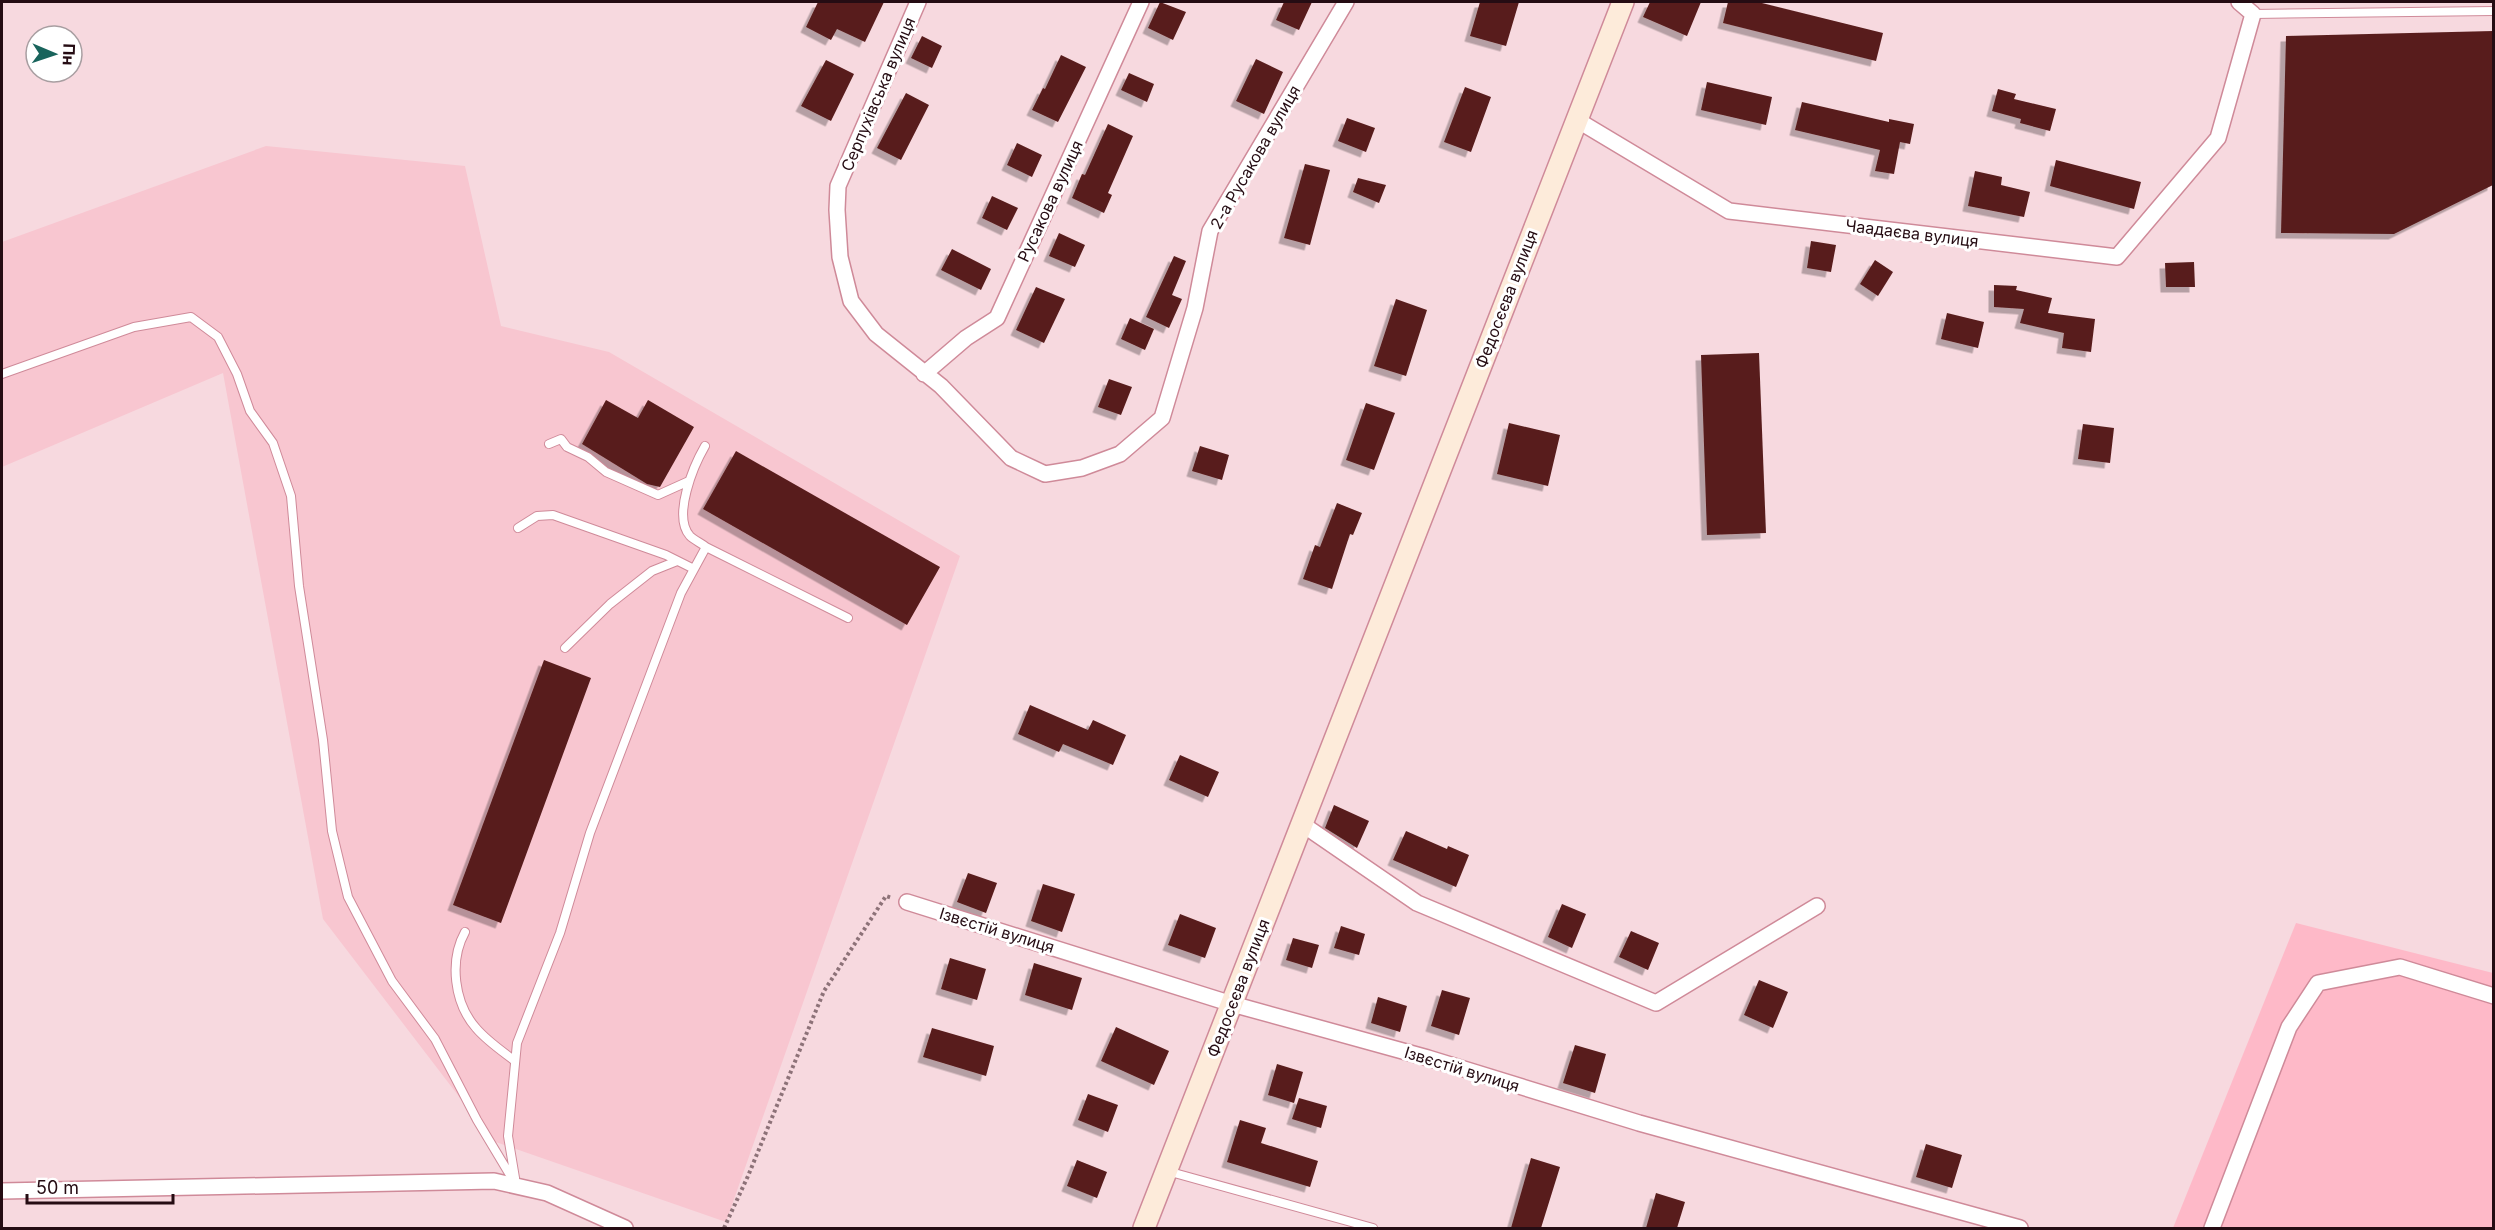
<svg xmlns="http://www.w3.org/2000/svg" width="2495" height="1230" viewBox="0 0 2495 1230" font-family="Inter,sans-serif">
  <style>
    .built { fill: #f8c6d0 }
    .green { fill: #feb9c8 }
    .building { fill: #581d1c; filter: url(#shadow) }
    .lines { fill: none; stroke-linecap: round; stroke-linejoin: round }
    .lane-casing { stroke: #cf8a99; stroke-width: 10 }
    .street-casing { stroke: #cf8a99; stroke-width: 18 }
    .secondary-casing { stroke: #cf8a99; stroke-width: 24 }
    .path { stroke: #8d7278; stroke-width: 4; stroke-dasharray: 3 3; stroke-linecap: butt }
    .lane { stroke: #fff; stroke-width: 8 }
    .street { stroke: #fff; stroke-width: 15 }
    .secondary { stroke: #fdebda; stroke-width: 21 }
    .labels { text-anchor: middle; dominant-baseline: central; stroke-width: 6; stroke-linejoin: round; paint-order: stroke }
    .street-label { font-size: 16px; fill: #250c13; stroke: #fff }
  </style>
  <defs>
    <filter id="shadow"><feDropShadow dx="-5.5" dy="5.5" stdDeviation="0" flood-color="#0004"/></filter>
  </defs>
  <rect width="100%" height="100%" fill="#f7d9df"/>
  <path class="built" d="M 266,146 L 465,166 L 501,326 L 609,352 L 960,556 L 726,1222 L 493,1141 L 323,919 L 223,373 L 2,467 L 2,242 Z"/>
  <path class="green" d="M 2296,923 L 2493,973 L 2493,1228 L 2173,1228 Z"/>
  <path class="building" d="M 818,2 L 884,2 L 865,42 L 837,29 L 831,40 L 806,27 Z
    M 1160,2 L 1186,12 L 1173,40 L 1148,28 Z
    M 1284,2 L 1312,2 L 1299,30 L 1276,20 Z
    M 1480,2 L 1519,2 L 1506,46 L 1470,36 Z
    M 1650,2 L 1701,2 L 1687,36 L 1643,17 Z
    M 1728,2 L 1758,2 L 1883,33 L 1876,61 L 1723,23 Z
    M 2493,31 L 2493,185 L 2394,234 L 2281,233 L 2286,36 Z
    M 922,36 L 942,46 L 932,68 L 911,58 Z
    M 1061,55 L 1086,67 L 1058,122 L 1032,110 L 1043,88 L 1045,89 Z
    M 1256,59 L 1283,72 L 1264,114 L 1236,101 Z
    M 826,60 L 854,74 L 831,121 L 801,106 Z
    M 1129,73 L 1154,84 L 1147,102 L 1121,90 Z
    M 1707,82 L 1772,97 L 1766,125 L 1701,110 Z
    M 1465,87 L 1491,97 L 1471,152 L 1444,142 Z
    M 1998,89 L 2016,94 L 2014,99 L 2056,109 L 2050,131 L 2020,123 L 2021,119 L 1992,111 Z
    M 906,93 L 929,105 L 901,160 L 877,148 Z
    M 1802,102 L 1889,122 L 1889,119 L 1914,124 L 1910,144 L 1900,142 L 1894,174 L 1875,171 L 1880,150 L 1795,130 Z
    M 1347,118 L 1375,128 L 1366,152 L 1338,141 Z
    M 1108,124 L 1133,136 L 1108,193 L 1112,195 L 1104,213 L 1072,198 L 1082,174 L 1085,175 Z
    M 1017,143 L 1042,155 L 1032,177 L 1007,165 Z
    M 2056,160 L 2141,182 L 2134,209 L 2050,186 Z
    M 1305,164 L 1330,170 L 1310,245 L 1284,238 Z
    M 1975,171 L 2002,177 L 2001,185 L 2030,192 L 2024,217 L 1968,206 Z
    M 1358,178 L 1386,185 L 1379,203 L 1353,192 Z
    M 992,196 L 1018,208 L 1007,230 L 982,218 Z
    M 1059,233 L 1085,245 L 1075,267 L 1049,256 Z
    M 1811,241 L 1836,245 L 1831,272 L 1807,268 Z
    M 952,249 L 991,269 L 981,290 L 941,270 Z
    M 1174,256 L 1186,261 L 1172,295 L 1182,299 L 1169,328 L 1146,317 Z
    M 1875,260 L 1893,272 L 1878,296 L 1860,284 Z
    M 2194,262 L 2195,287 L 2166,287 L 2165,263 Z
    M 1994,285 L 2017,286 L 2016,290 L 2052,298 L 2048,313 L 2095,319 L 2091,352 L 2062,348 L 2064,333 L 2020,323 L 2024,309 L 1994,307 Z
    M 1036,287 L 1065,299 L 1044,343 L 1016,330 Z
    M 1396,299 L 1427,310 L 1406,376 L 1374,366 Z
    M 1947,313 L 1984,322 L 1978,348 L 1941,339 Z
    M 1130,318 L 1154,329 L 1145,350 L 1121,339 Z
    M 1759,353 L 1766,533 L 1707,535 L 1701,355 Z
    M 1109,379 L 1132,387 L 1121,415 L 1098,407 Z
    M 606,400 L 638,418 L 648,400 L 694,427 L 660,487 L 647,484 L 582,444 Z
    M 1366,403 L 1395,413 L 1374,470 L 1346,460 Z
    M 1509,423 L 1560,435 L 1548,486 L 1497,474 Z
    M 2083,424 L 2114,428 L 2110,463 L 2078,459 Z
    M 1200,446 L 1229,455 L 1222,480 L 1192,471 Z
    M 736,451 L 940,567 L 907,625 L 703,509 Z
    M 1337,503 L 1362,513 L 1353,535 L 1350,534 L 1332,589 L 1303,579 L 1315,545 L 1320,547 Z
    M 544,660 L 591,678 L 501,923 L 453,905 Z
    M 1030,705 L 1088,730 L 1093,720 L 1126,735 L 1113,765 L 1063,744 L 1059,752 L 1018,734 Z
    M 1180,755 L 1219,772 L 1208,797 L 1169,780 Z
    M 1334,805 L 1369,821 L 1357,848 L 1325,828 Z
    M 1406,831 L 1447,849 L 1448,846 L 1469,855 L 1456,887 L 1393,860 Z
    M 968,873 L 997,883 L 986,913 L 957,902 Z
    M 1043,884 L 1075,894 L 1062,932 L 1031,921 Z
    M 1562,904 L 1586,914 L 1572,948 L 1548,937 Z
    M 1180,914 L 1216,928 L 1205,958 L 1168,945 Z
    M 1341,926 L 1365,934 L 1359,955 L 1334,948 Z
    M 1631,931 L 1659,943 L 1648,970 L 1619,957 Z
    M 1293,938 L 1319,945 L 1312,968 L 1286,960 Z
    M 950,958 L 986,969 L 977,1000 L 941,989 Z
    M 1034,963 L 1082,978 L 1072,1010 L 1025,995 Z
    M 1759,980 L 1788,992 L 1773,1028 L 1744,1015 Z
    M 1442,990 L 1470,998 L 1459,1035 L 1431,1026 Z
    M 1378,997 L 1407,1006 L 1400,1032 L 1371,1023 Z
    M 1116,1027 L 1169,1051 L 1154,1085 L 1101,1061 Z
    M 932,1028 L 994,1046 L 986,1076 L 923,1057 Z
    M 1575,1045 L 1606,1054 L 1595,1093 L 1563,1083 Z
    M 1277,1064 L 1303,1072 L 1294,1103 L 1268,1095 Z
    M 1088,1094 L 1118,1105 L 1108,1132 L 1078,1120 Z
    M 1299,1098 L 1327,1106 L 1321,1128 L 1292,1119 Z
    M 1240,1120 L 1266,1128 L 1261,1143 L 1318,1161 L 1310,1187 L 1227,1162 Z
    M 1926,1144 L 1962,1155 L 1952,1188 L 1916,1177 Z
    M 1531,1158 L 1560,1167 L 1541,1228 L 1511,1228 Z
    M 1077,1160 L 1107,1172 L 1097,1198 L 1067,1186 Z
    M 1656,1193 L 1685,1202 L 1677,1228 L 1646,1228 Z"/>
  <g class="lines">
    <defs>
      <path id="lane" d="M 2253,14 L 2494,11
        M 2,374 L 134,327 L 191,317 L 218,337 L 237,374 L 250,411 L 273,443 L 291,496 L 299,586 L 323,740 L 332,831 L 348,897 L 392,981 L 435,1039 L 477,1120 L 516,1185
        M 549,444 L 561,439 L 567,447 L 588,457 L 606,472 L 658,495 L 689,481
        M 705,446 C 694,465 672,516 690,536 C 694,540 701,543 706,547
        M 518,528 L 537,516 L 553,515 L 666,555 L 694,569
        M 565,648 L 610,604 L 652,571 L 677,561
        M 465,932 C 449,961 454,1003 476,1028 C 487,1041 502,1051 515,1061
        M 1167,1171 L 1373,1228
        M 515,1178 L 508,1136 L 517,1043 L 560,933 L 590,833 L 639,704 L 681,593 L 706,547 L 848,618"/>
      <path id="street" d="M 918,2 L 838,186 L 837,210 L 840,257 L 851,301 L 876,334 L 941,386 L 1011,458 L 1045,474 L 1082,468 L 1120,454 L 1162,418 L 1195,308 L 1210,231 L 1346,2
        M 1577,120 L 1729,211 L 2117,257 L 2218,138 L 2253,14 L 2239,2
        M 924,374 L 966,338 L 997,318 L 1141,2
        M 1302,824 L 1417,903 L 1656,1003 L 1817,906
        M 907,902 L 1232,1004 L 1428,1058 L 1639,1123 L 2020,1228
        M 2,1191 L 494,1181 L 547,1193 L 625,1228
        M 2212,1228 L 2289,1027 L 2318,983 L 2400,967 L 2494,996"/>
      <path id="secondary" d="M 1144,1228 L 1623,2"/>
    </defs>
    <use href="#lane" class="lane-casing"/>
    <use href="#street" class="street-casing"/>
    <use href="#secondary" class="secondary-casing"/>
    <path class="path" d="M 724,1228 L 748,1176 L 824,991 L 886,896 L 892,898"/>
    <use href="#lane" class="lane"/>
    <use href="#street" class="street"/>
    <use href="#secondary" class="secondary"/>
  </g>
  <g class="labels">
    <g class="street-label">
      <text transform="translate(878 94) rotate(-67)">Серпухівська вулиця</text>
      <text transform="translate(1255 157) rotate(-60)">2-а Русакова вулиця</text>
      <text transform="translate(1050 201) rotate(-65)">Русакова вулиця</text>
      <text transform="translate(1912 233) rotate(7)">Чаадаєва вулиця</text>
      <text transform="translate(1506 299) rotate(-69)">Федосєєва вулиця</text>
      <text transform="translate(997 930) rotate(17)">Ізвєстій вулиця</text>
      <text transform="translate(1238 988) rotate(-69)">Федосєєва вулиця</text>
      <text transform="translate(1462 1069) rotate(17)">Ізвєстій вулиця</text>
    </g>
  </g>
  <rect width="2495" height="1230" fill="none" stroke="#250c13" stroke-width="6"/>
  <g transform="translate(54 54) rotate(92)"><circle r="28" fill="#ffffff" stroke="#a89ea1" stroke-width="1.5"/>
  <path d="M0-4.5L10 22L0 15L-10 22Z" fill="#19645c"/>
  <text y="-9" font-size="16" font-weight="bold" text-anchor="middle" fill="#250c13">Пн</text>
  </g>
  <path d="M27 1194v9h146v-9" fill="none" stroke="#250c13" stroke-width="3"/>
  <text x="36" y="1194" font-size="18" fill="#250c13" stroke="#ffffff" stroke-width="4.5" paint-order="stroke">50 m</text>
</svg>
